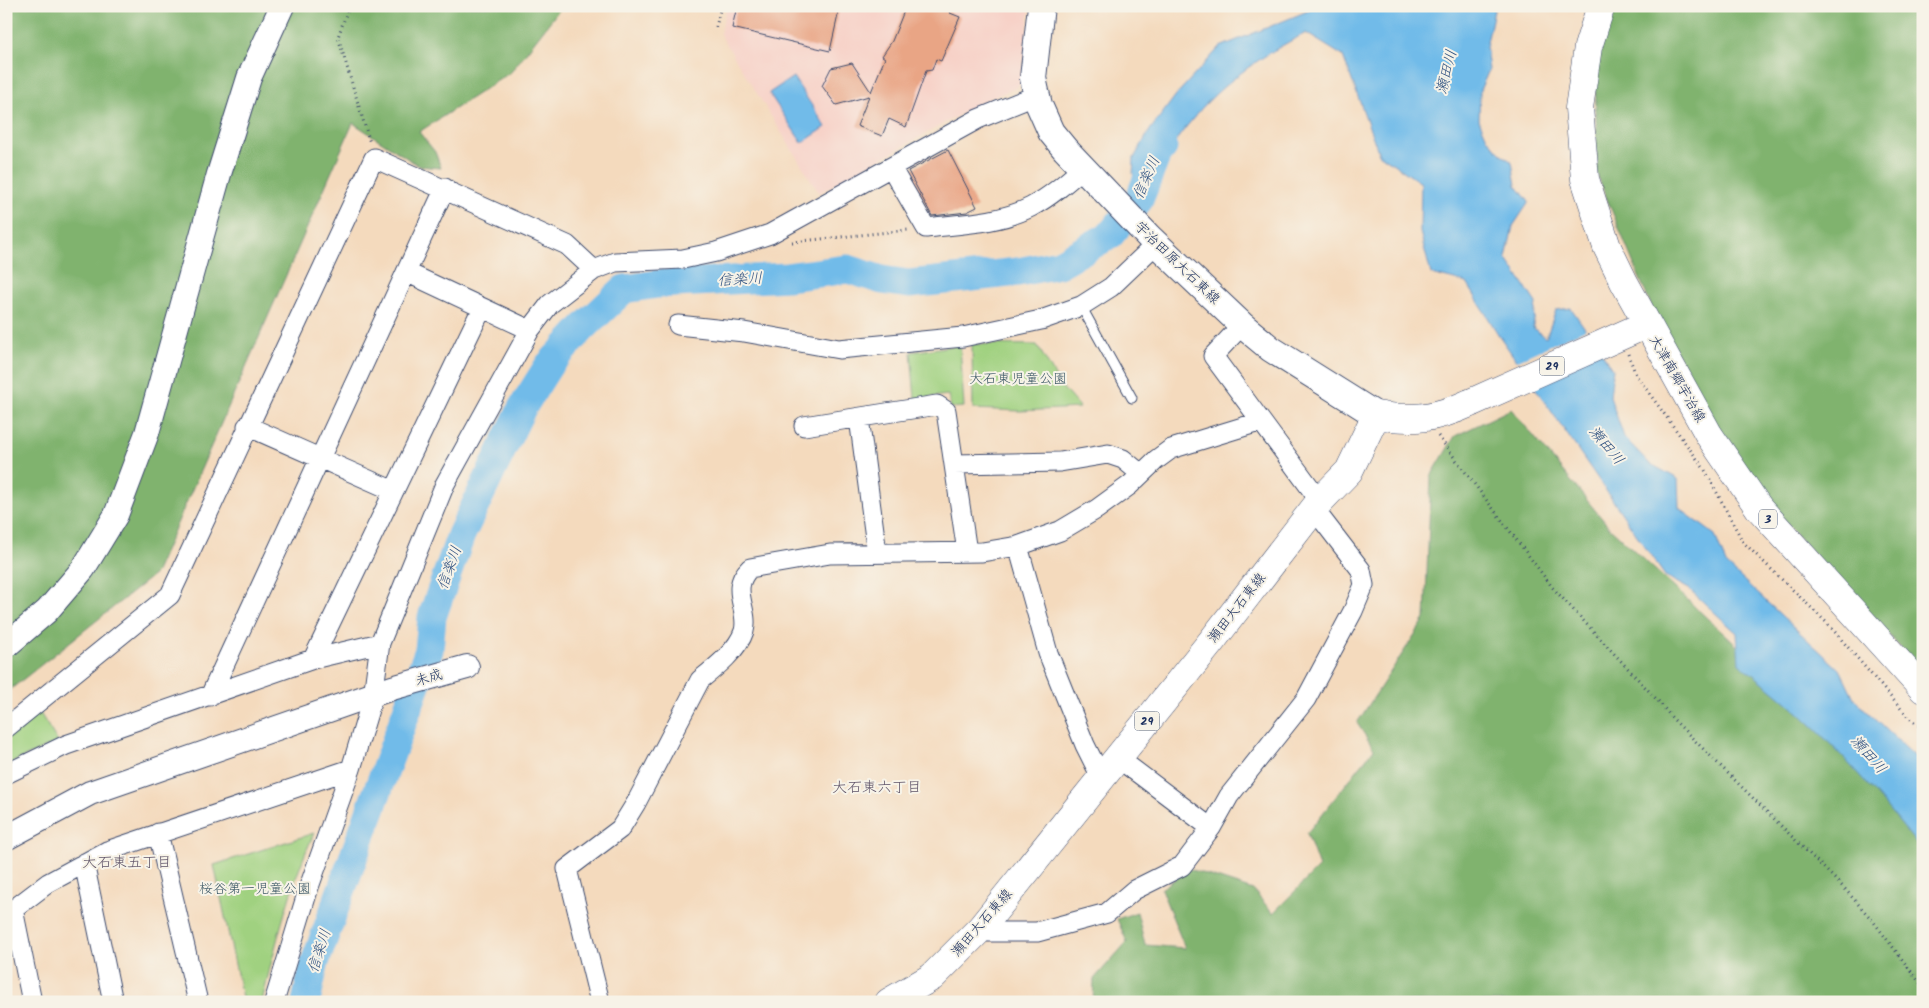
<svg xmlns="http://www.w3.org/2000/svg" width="1929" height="1008" viewBox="0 0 1929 1008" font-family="Kalam,'Klee One',sans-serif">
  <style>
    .built { fill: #f7d1c7 }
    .green { fill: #a0d180; stroke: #5e806f }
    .forest { fill: #80b36e; stroke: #4e7166 }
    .water { fill: #71bbe9; stroke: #4675a4 }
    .pier { fill: #f4dabd }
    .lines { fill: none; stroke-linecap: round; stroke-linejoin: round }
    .river { stroke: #71bbe9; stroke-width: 29 }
    .building { fill: #e9a585 }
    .service-casing { stroke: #3c496c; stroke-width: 11 }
    .minor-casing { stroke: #3c496c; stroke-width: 21 }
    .tertiary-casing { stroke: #3c496c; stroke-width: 26 }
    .secondary-casing { stroke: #3c496c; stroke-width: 28 }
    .primary-casing { stroke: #3c496c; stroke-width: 29 }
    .path { stroke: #3c496c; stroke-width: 3; stroke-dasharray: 1 4; stroke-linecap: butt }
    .service { stroke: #fff; stroke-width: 9 }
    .minor { stroke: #fff; stroke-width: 19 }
    .tertiary { stroke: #fff; stroke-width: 24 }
    .secondary { stroke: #fff; stroke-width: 26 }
    .primary { stroke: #fff; stroke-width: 28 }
    .primary-bridge-casing { stroke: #3c496c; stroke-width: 29; stroke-linecap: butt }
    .primary-bridge { stroke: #fff; stroke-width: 28 }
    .labels { text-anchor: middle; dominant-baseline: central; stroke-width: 4; stroke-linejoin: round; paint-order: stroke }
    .shield { fill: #f7f3e8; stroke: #5d6a87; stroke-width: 1 }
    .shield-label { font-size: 12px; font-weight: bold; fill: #1b2f5e }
    .street-label { font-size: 14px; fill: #1b2f5e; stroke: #f7f3e8 }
    .park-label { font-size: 14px; fill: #3c5866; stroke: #f7f3e8 }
    .water-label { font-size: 15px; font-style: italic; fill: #305281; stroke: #f7f3e8 }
    .neighbourhood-label { font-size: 15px; fill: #63586c; stroke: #f7f3e8 }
  </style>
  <rect width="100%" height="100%" fill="#f7f3e8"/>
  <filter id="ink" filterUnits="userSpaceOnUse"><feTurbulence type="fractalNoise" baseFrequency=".02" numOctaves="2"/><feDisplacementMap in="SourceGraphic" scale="10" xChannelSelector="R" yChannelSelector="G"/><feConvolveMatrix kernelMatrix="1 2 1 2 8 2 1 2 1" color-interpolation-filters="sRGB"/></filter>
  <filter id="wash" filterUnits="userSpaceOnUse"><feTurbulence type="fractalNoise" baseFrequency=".0096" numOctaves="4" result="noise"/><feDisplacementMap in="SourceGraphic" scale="20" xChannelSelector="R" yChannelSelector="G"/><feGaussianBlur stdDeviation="1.12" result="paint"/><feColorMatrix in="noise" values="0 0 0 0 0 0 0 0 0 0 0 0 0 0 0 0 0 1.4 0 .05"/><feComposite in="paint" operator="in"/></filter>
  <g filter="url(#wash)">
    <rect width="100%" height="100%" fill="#f4dabd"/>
    <path class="built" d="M 727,6 L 1022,6 L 1030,7 L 1021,82 L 1016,88 L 986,100 L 819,193 L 720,34 Z"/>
    <path class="green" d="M 972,344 L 1037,345 L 1061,386 L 1080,408 L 1020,411 L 973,409 Z
      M 960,345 L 964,407 L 951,408 L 948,395 L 915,399 L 911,352 Z
      M 38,710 L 58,742 L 6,765 L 6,736 Z
      M 314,833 C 290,886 275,945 262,1002 L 243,1002 L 214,865 Z"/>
    <path class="forest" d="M 6,6 L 562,6 L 511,72 L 419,132 L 435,152 L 441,168 L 419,166 L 353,123 L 155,574 L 6,693 Z
      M 1612,6 L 1923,6 L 1923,672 L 1798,537 L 1737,463 L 1652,308 L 1597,175 L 1595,54 Z
      M 1511,409 L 1610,528 L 1749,657 L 1923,839 L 1923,1002 L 1093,1002 L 1094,979 L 1127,942 L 1117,919 L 1137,912 L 1145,945 L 1185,948 L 1161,889 L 1189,869 L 1253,890 L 1273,913 L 1319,867 L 1307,833 L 1374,749 L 1357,723 L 1425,619 L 1431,476 L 1455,436 Z"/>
    <path class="water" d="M 1311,6 L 1495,6 L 1486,47 L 1489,70 L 1480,90 L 1479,120 L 1487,138 L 1500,153 L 1512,162 L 1516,185 L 1529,202 L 1513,226 L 1506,258 L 1536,303 L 1533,328 L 1546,338 L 1556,310 L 1571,308 L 1613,369 L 1610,397 L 1624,437 L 1649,463 L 1678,479 L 1679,508 L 1715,535 L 1726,564 L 1841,671 L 1855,700 L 1923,764 L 1923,852 C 1869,783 1810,715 1739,664 L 1737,633 L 1689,589 L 1665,576 L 1498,334 L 1467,283 L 1431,274 L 1420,232 L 1421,183 L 1379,154 L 1343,56 L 1306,33 C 1269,51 1229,78 1201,109 C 1180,133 1162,160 1143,186 L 1133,174 L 1134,158 L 1150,130 L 1176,95 L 1220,47 L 1310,10 Z
      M 793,77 L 826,127 L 802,143 L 769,93 Z"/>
    <path class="pier" d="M 1588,328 L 1593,335 L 1519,368 L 1514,362 Z"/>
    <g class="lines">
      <path class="river" d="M 306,1002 L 314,965 L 429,650 L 432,617 L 461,535 L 522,408 L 549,365 L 583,328 L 624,289 L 658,284 L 787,277 L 848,269 L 882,280 L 909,284 L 1018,272 L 1059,264 L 1110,235 L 1139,200 L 1157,154 L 1163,147"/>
    </g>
    <g id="blocks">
      <path class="building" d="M 737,6 L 840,6 L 830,51 L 732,28 Z
        M 906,6 L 952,6 L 950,13 L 960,17 L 941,61 L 936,59 L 932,70 L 926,71 L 906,127 L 889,119 L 882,136 L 857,126 L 869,96 L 836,105 L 822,86 L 831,68 L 852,63 L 871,92 L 885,58 L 882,56 L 892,41 Z
        M 948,150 L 977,207 L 967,212 L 932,216 L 908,171 Z"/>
    </g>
  </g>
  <g filter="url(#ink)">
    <use href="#blocks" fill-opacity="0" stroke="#3c496c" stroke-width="1"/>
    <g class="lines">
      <defs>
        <path id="service" d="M 1081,306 L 1132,398"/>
        <path id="minor" d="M 892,169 L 926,228 C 960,224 1000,223 1031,207 C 1050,197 1067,182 1083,168
          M 406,272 L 530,330
          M 678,325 L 744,332 L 839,349 L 963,337 L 1041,320 L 1081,306 L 1111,287 L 1156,244
          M 1242,325 L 1213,356 L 1320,501
          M 859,418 L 877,553
          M 247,426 L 394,491
          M 804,426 L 937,405 L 946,411 L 967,552
          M 954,464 L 1060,462 L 1108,454 L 1123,459 L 1141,474
          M 1018,546 L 1048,653 L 1085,745 L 1102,779
          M 313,659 L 482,308
          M 210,696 L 445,188
          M 6,728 L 170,595 L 374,158 L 567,245 L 594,270
          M 1118,758 L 1211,828
          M 6,774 L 66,745 L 313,659 L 380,643
          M 158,833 L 198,1002
          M 84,863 L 113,1002
          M 13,909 L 32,1002
          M 6,915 L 48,883 L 107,851 L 351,769
          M 980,929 L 989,932 L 1037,932 L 1107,913 L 1134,890 L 1182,866 L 1211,828 L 1229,796 L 1306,699 L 1353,611 L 1364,585 L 1361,570 L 1314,509
          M 274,1002 L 309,887 L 351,769 L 373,696 L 380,643 L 445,484 L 530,330 L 550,304 L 594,270 L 615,262 L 683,259 L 716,252 L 770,234 L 978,119 L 1037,95
          M 600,1002 L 567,869 L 620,829 L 636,803 L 700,680 C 715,668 738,650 744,631 C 750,609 728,589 750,568 L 830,554 L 982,552 L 1018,546 L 1060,531 L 1097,509 L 1130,485 L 1156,460 L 1171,449 L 1259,422"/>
        <path id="tertiary" d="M 6,646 L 47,611 L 83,569 L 116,515 L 147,433 L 219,174 L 249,78 L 282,6
          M 6,838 L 90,793 L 392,688 L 467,667"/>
        <path id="secondary" d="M 1041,6 L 1033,78 L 1039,105 L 1051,132 L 1065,149 L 1149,237 L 1242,325 L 1271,349 L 1376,415"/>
        <path id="primary" d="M 1601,6 L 1588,47 L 1579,108 L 1585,179 L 1607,247 L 1624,282 L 1709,435 L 1759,508 L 1923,689
          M 889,1002 L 932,977 L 980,929 L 1211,642 L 1320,501 L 1349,471 L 1376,415 C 1413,421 1435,419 1470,403"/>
      </defs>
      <use href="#service" class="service-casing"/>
      <use href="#minor" class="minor-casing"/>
      <use href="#tertiary" class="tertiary-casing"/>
      <use href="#secondary" class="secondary-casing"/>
      <use href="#primary" class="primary-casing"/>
      <path class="path" d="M 349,6 L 338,37 L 370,143
        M 716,27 L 721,6
        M 792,242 L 908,230
        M 1628,354 L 1636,375 L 1705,470 L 1743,542 L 1828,624 L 1908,717 L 1923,729
        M 1438,436 L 1553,588 L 1660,703 L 1672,718 L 1845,889 L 1873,921 L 1923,987"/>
      <use href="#service" class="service"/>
      <use href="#minor" class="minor"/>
      <use href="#tertiary" class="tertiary"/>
      <use href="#secondary" class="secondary"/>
      <use href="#primary" class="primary"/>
      <defs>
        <path id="primary-bridge" d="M 1470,403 L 1634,330"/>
      </defs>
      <use href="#primary-bridge" class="primary-bridge-casing"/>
      <use href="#primary-bridge" class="primary-bridge"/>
    </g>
  </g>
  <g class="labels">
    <g class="shield">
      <rect x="1539.5" y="356.5" width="25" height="19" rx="4"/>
      <rect x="1759" y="509.5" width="18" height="19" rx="4"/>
      <rect x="1134.5" y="711.5" width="25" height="19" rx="4"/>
    </g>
    <g class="shield-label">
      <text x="1552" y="366">29</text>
      <text x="1768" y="519">3</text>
      <text x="1147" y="721">29</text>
    </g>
    <g class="street-label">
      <text transform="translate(1177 263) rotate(44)">宇治田原大石東線</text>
      <text transform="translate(1677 379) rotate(60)">大津南郷宇治線</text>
      <text transform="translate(1237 608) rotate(-52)">瀬田大石東線</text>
      <text transform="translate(429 678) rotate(-16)">未成</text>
      <text transform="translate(982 923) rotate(-49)">瀬田大石東線</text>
    </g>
    <g class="park-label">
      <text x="1018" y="379">大石東児童公園</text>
      <text x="255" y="889">桜谷第一児童公園</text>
    </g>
    <g class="water-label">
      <text transform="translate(1447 72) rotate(-76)">瀬田川</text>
      <text transform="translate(1147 178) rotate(-66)">信楽川</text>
      <text transform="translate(740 280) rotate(-3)">信楽川</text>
      <text transform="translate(1606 446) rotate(50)">瀬田川</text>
      <text transform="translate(450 568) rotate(-70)">信楽川</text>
      <text transform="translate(1868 755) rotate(49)">瀬田川</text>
      <text transform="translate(320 951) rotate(-72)">信楽川</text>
    </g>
    <g class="neighbourhood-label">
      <text x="877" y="788">大石東六丁目</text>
      <text x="127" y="863">大石東五丁目</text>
    </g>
  </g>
  <rect width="1929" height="1008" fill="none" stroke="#f7f3e8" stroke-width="25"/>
</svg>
